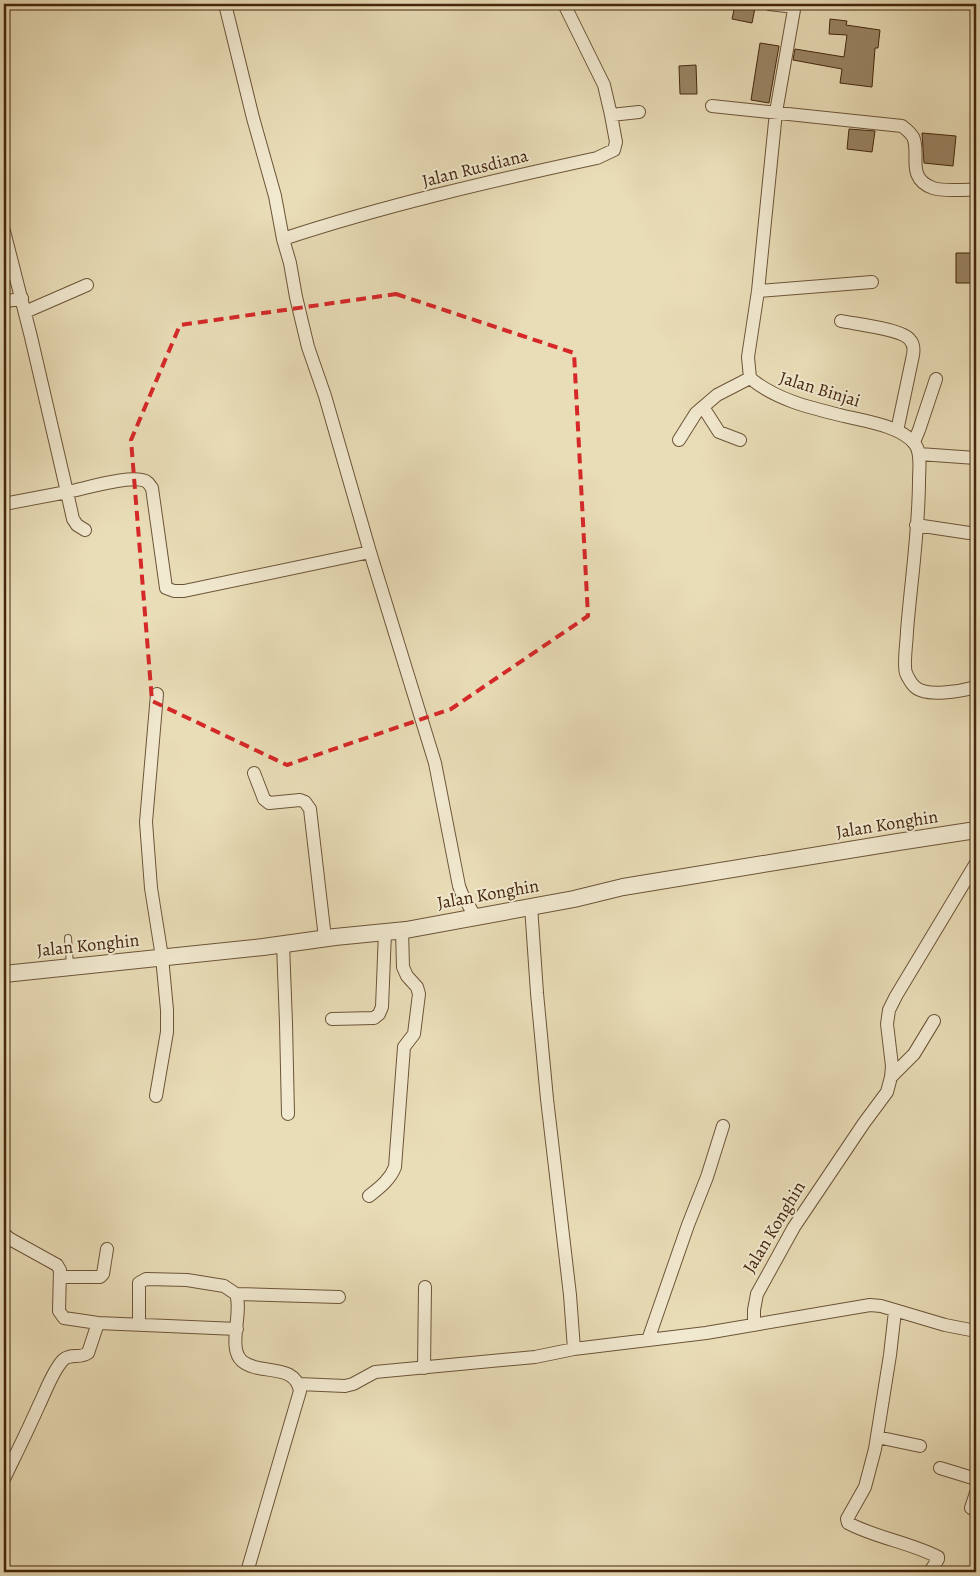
<svg xmlns="http://www.w3.org/2000/svg" width="980" height="1576" viewBox="0 0 980 1576" font-family="Alegreya,serif">
  <style>
    .building { fill: #9a8565; stroke: #44260d }
    .lines { fill: none; stroke-linecap: round; stroke-linejoin: round }
    .service-casing { stroke: #6d5438; stroke-width: 8 }
    .minor-casing { stroke: #6d5438; stroke-width: 14 }
    .tertiary-casing { stroke: #6d5438; stroke-width: 18 }
    .service { stroke: #f1e9d0; stroke-width: 6 }
    .minor { stroke: #f1e9d0; stroke-width: 12 }
    .tertiary { stroke: #f1e9d0; stroke-width: 16 }
    .marked { fill: none; stroke: #d62828; stroke-width: 4; stroke-dasharray: 10 6; stroke-linejoin: round }
    .labels { text-anchor: middle; dominant-baseline: central; stroke-width: 4; stroke-linejoin: round; paint-order: stroke }
    .street-label { font-size: 18px; fill: #44260d; stroke: #f1e9d0 }
  </style>
  <rect width="100%" height="100%" fill="#e9ddb7"/>
  <filter id="stains"><feTurbulence type="fractalNoise" baseFrequency=".004" numOctaves="4"/><feColorMatrix values="0 0 0 0 .2 0 0 0 0 .09 0 0 0 0 .02 0 0 0 .5 -.17"/></filter>
  <radialGradient id="worn" r=".72"><stop offset=".6" stop-color="#630" stop-opacity="0"/><stop offset="1" stop-color="#630" stop-opacity=".3"/></radialGradient>
  <path class="building" d="M 735,5 L 755,8 L 752,23 L 732,19 Z
    M 830,19 L 847,21 L 846,25 L 880,30 L 878,48 L 875,48 L 872,87 L 840,83 L 842,69 L 793,60 L 795,49 L 844,57 L 847,35 L 829,34 Z
    M 760,43 L 779,46 L 769,103 L 751,100 Z
    M 696,65 L 697,94 L 680,94 L 679,66 Z
    M 849,129 L 875,131 L 872,152 L 847,149 Z
    M 922,133 L 956,136 L 953,166 L 924,163 Z
    M 956,253 L 976,253 L 976,283 L 956,283 Z"/>
  <g class="lines">
    <defs>
      <path id="service" d="M 68,938 L 70,965"/>
      <path id="minor" d="M 225,4 L 253,118 L 275,196 L 283,239 L 290,263 L 296,297 L 308,347 L 325,396 L 370,552 L 435,763 L 459,886 L 462,894 L 476,918
        M 564,4 L 604,85 L 611,115
        M 769,4 L 795,7
        M 795,4 L 776,112 L 758,291 L 748,357 L 750,378 C 776,400 811,408 844,416 C 865,421 900,426 914,443 C 922,451 919,469 919,480 C 919,530 911,581 907,631 C 907,640 903,665 906,673 C 907,676 911,683 914,686 C 925,698 962,691 976,687
        M 712,106 L 902,126 C 906,129 910,132 913,137 C 921,153 905,178 933,188 C 944,192 964,189 976,190
        M 4,231 L 31,337 L 67,492 C 84,489 134,473 147,482 C 149,483 150,486 152,488 L 166,588 L 174,591 L 184,591 L 370,552
        M 283,239 C 386,205 491,181 597,158 L 614,150 L 616,142 L 611,115 L 639,112
        M 758,291 L 872,282
        M 4,302 L 22,298
        M 25,312 L 87,285
        M 841,321 C 855,324 903,329 910,340 C 914,344 914,349 913,355 L 897,431
        M 703,407 L 719,432 L 740,440
        M 679,440 L 696,413 L 717,395 L 750,378
        M 914,442 L 919,430 L 936,379
        M 919,454 L 976,458
        M 4,504 L 67,492 L 73,519 L 77,525 L 85,530
        M 916,525 L 976,534
        M 254,773 L 264,799 L 269,803 L 300,800 L 305,802 L 310,809 L 325,938
        M 531,906 L 537,993 L 547,1099 L 570,1295 L 574,1349
        M 283,944 L 286,1023 L 288,1114
        M 332,1019 L 374,1018 L 379,1014 L 382,1007 L 385,932
        M 891,1077 L 914,1054 L 934,1021
        M 156,1096 L 167,1032 L 167,1010 L 162,957 L 151,888 L 146,822 L 157,694
        M 369,1196 C 379,1188 390,1180 395,1167 L 404,1047 L 414,1034 L 419,994 L 417,987 L 407,976 L 403,967 L 402,930
        M 4,1234 L 10,1239 L 57,1265 L 60,1270 L 59,1311 L 64,1318 L 98,1323 L 237,1329
        M 60,1277 L 100,1277 L 103,1274 L 107,1249
        M 236,1294 C 243,1313 227,1348 242,1361 C 260,1376 295,1362 300,1391 L 247,1572
        M 895,1311 L 890,1355 L 875,1449 L 865,1487 L 847,1519 L 848,1523 C 876,1538 909,1542 938,1557 L 938,1559 L 930,1572
        M 139,1325 L 139,1283 L 146,1279 L 187,1280 L 224,1286 L 236,1294 L 339,1297
        M 754,1325 L 754,1310 L 757,1294 L 794,1227 L 864,1123 L 887,1092 L 891,1077 L 892,1066 L 887,1024 L 889,1010 L 896,996 L 976,863
        M 648,1340 L 688,1225 L 707,1177 L 723,1126
        M 424,1368 L 425,1287
        M 299,1384 L 345,1386 L 353,1384 L 375,1372 L 535,1357 L 574,1349 L 706,1333 L 870,1305 L 881,1306 L 945,1325 L 976,1331
        M 877,1437 L 920,1446
        M 940,1468 L 976,1479
        M 4,1479 C 16,1454 28,1430 39,1405 C 46,1391 52,1372 63,1360 C 70,1353 80,1359 88,1353 L 98,1323
        M 971,1508 L 976,1493"/>
      <path id="tertiary" d="M 4,974 L 263,947 L 335,937 L 406,930 L 574,899 L 623,887 L 898,842 L 976,830"/>
    </defs>
    <use href="#service" class="service-casing"/>
    <use href="#minor" class="minor-casing"/>
    <use href="#tertiary" class="tertiary-casing"/>
    <use href="#service" class="service"/>
    <use href="#minor" class="minor"/>
    <use href="#tertiary" class="tertiary"/>
  </g>
  <path class="marked" d="M 396,294 L 574,353 L 588,616 L 451,709 L 287,765 L 152,701 L 131,440 L 180,325 Z"/>
  <g class="labels">
    <g class="street-label">
      <text transform="translate(475 168) rotate(-14)">Jalan Rusdiana</text>
      <text transform="translate(820 389) rotate(17)">Jalan Binjai</text>
      <text transform="translate(887 824) rotate(-9)">Jalan Konghin</text>
      <text transform="translate(488 894) rotate(-10)">Jalan Konghin</text>
      <text transform="translate(88 945) rotate(-6)">Jalan Konghin</text>
      <text transform="translate(774 1227) rotate(-59)">Jalan Konghin</text>
    </g>
  </g>
  <rect width="980" height="1576" fill="none" stroke="#e9ddb7" stroke-width="20"/>
  <rect x="5" y="5" width="970" height="1566" fill="none" stroke="#44260d" stroke-width="2.5"/>
  <rect x="10" y="10" width="960" height="1556" fill="none" stroke="#44260d"/>
  <rect width="100%" height="100%" filter="url(#stains)"/>
  <rect width="100%" height="100%" fill="url(#worn)"/>
</svg>
